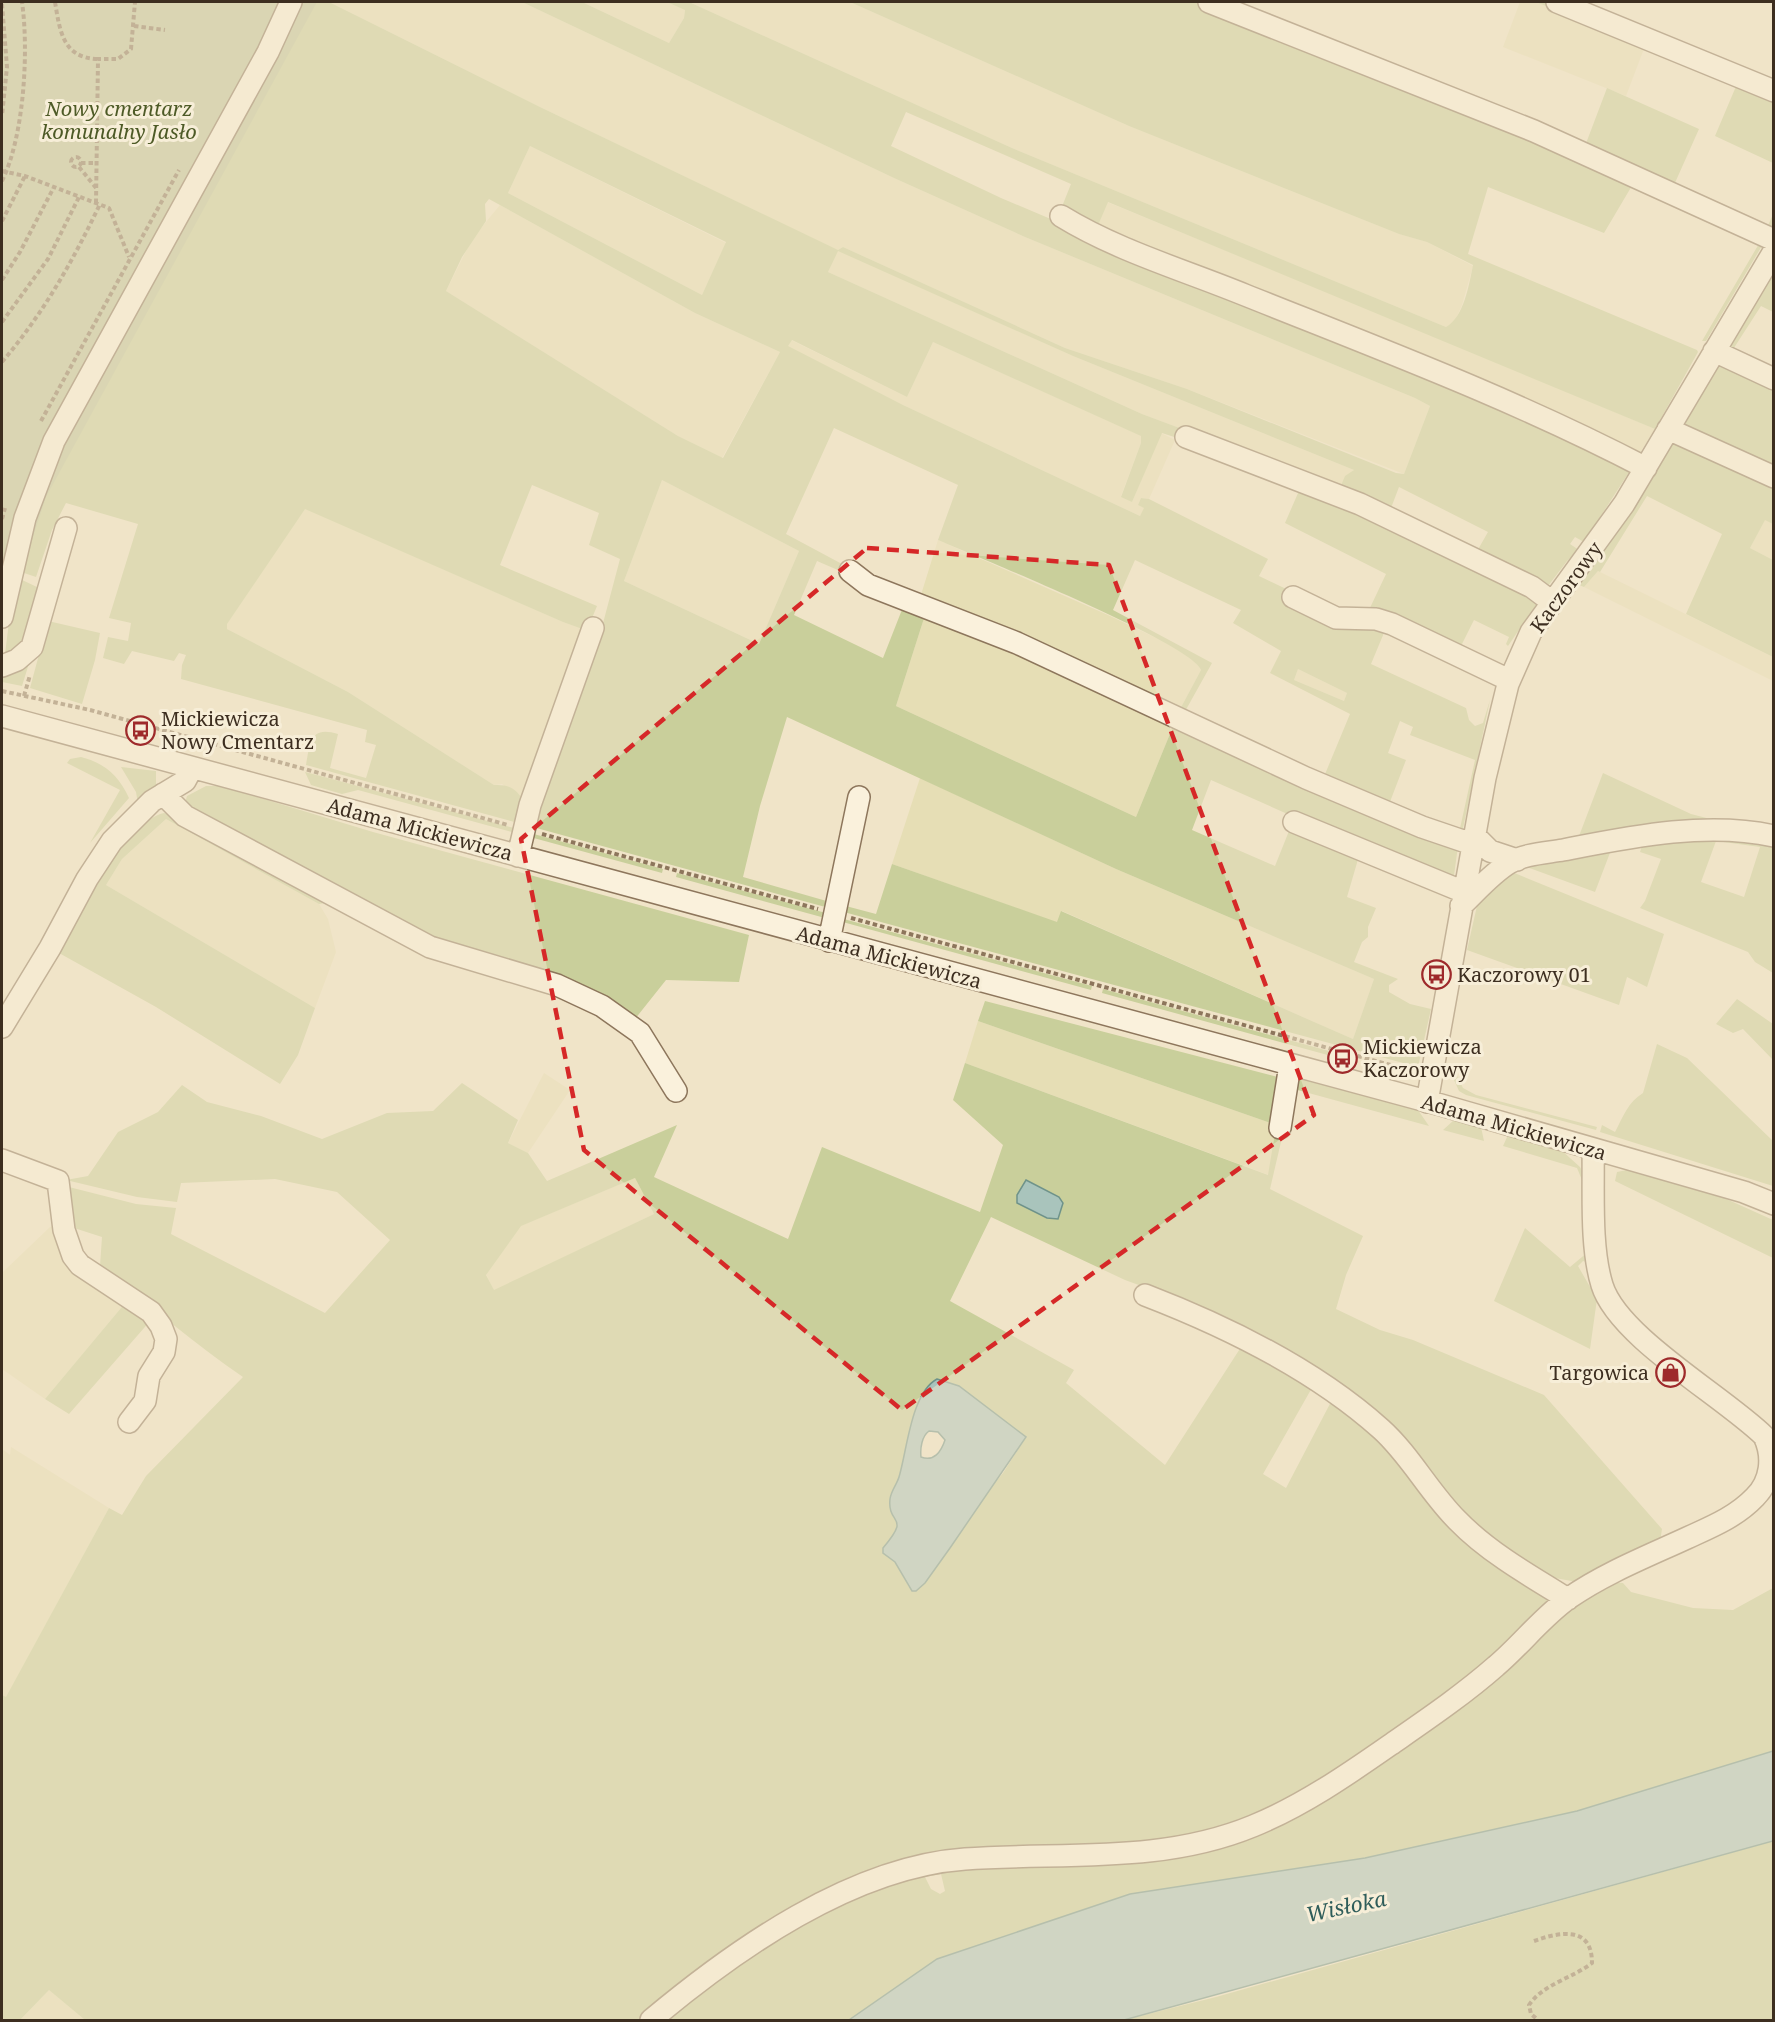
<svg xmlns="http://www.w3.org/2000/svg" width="1775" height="2022" viewBox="0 0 1775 2022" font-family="'Noto Serif',serif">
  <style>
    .farmland { fill: #e6deb5 }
    .green { fill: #c9cf9b; fill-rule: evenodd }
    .cemetery { fill: #bfc49a }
    .water { fill: #a9c4bc; stroke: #6f938a; stroke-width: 1.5; fill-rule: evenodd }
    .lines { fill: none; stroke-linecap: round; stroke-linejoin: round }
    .minor-casing { stroke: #8d765c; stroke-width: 24 }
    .path { stroke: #8d765c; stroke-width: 4; stroke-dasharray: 4.5 3; stroke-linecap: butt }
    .minor { stroke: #faf1dc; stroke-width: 21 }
    .marked { fill: none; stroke: #d62828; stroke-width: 4.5; stroke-dasharray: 12 8; stroke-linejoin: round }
    .labels { text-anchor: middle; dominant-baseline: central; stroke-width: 6; stroke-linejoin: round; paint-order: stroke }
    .park-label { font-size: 20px; font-style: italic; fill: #4d5a26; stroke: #f7eed8 }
    .street-label { font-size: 20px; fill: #3d2e20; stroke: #f7eed8 }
    .poi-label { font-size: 20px; fill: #3d2e20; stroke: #f7eed8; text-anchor: start }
    .water-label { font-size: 21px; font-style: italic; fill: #2f5d5a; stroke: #f7eed8 }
  </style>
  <rect width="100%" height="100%" fill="#f0e4c8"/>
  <path class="farmland" d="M 329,2 L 522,2 L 894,178 L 1025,237 L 1415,398 L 1430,406 L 1404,474 L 1187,389 L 1065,348 L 843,247 L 838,250 L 1073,356 L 1354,470 L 1340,488 L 1142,414 L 828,272 L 837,250 L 540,107 Z
    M 582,2 L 667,2 L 685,9 L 684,18 L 669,43 Z
    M 689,2 L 850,2 L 1129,126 L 1399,234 L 1427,242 L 1473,266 L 1462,305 L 1454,323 L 1446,327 L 1012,148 Z
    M 1520,2 L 1536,2 L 1645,46 L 1626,96 L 1503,47 Z
    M 530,146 L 726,243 L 702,295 L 508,193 Z
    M 1107,202 L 1423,331 L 1655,429 L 1636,459 L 1096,230 Z
    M 500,205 L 695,313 L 780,352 L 722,458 L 678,436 L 446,291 L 472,239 Z
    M 791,340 L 907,397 L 933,342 L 1142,436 L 1141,443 L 1121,496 L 1132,502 L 1161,433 L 1175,440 L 1149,499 L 1141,498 L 1138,505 L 1145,508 L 1140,516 L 903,405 L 787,347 Z
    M 662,480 L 799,551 L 759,644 L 624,581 Z
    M 305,508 L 563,622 L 589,631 L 527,802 L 502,784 L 494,785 L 348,692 L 227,629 L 226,625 Z
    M 1765,519 L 1773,524 L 1773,560 L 1750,548 Z
    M 938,540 L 1108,615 L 1177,648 L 1194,660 L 1201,670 L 1178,713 L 920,598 Z
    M 1598,571 L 1773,657 L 1773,681 L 1584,587 Z
    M 926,612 L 1174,724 L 1136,817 L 896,706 Z
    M 1298,669 L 1347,693 L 1344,701 L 1294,680 Z
    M 920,778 L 1116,869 L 1374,979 L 1353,1039 L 1062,911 L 1058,923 L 892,864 Z
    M 166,819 L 319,904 L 328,919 L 336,952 L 315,1008 L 106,885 L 122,859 Z
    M 978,1021 L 1276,1125 L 1269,1175 L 965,1063 Z
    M 544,1073 L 570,1090 L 528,1153 L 508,1143 Z
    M 635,1178 L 654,1214 L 494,1291 L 486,1274 L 520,1226 Z
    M 58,1226 L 126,1302 L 45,1399 L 2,1369 L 2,1273 L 50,1227 Z
    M 11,1447 L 109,1508 L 6,1698 L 2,1695 L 2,1449 L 10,1455 Z
    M 49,1990 L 85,2020 L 20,2020 Z"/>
  <path class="green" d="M 301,2 L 329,2 L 540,107 L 838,250 L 843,247 L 1065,348 L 1187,389 L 1396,473 L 1404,474 L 1430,406 L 1415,398 L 1025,237 L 894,178 L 522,2 L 582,2 L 669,43 L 684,18 L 685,10 L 667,2 L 689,2 L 1012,148 L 1446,327 C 1464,317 1469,285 1473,265 L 1427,242 L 1399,234 L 1129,126 L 850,2 L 1198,2 L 1295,38 L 1633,184 L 1604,233 L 1488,187 L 1468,254 L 1697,350 L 1698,352 L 1655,429 L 1108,202 L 1096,230 L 1061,209 L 1071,184 L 906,112 L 891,146 L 1001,198 L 1633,466 L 1584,542 L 1575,537 L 1570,544 L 1579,550 L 1567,561 L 1545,590 L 1476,553 L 1488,532 L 1399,487 L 1391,508 L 1162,433 L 1132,502 L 1121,497 L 1141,443 L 1141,436 L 933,342 L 907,397 L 792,340 L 788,346 L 903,405 L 1140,516 L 1144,508 L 1138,505 L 1141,498 L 1149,499 L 1268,559 L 1259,576 L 1303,597 L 1386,628 L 1371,664 L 1466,708 L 1469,720 L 1475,726 L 1483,723 L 1490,700 L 1462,833 L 1459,833 L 1475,760 L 1410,735 L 1413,727 L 1400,721 L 1388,753 L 1406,760 L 1388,807 L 1323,779 L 1350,714 L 1270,673 L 1281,651 L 1233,623 L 1241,610 L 1135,560 L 1113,610 L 1212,663 L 1183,715 L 1178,713 L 1201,670 C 1193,644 975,556 938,540 L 958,485 L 834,428 L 786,534 L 842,564 L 847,574 L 817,561 L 794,615 L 883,658 L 905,602 L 1458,846 L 1453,883 L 1362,847 L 1211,780 L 1192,830 L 1275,866 L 1291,826 L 1359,856 L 1347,897 L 1376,908 L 1368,927 L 1368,937 L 1362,942 L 1354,962 L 1398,979 L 1389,985 L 1389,992 L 1410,1004 L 1431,1009 L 1418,1067 L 840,911 L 842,905 L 876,914 L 892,864 L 1057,922 L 1061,911 L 1353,1039 L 1374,979 L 1116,869 L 787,717 L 760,806 L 743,877 L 830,902 L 829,908 L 306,765 C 310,743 310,725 338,734 L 330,768 L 366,778 L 376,745 L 365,742 L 367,730 L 181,679 L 182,665 L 186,655 L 179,653 L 174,661 L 132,651 L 124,664 L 103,658 L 108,637 L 128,641 L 131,623 L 109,618 L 138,524 L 66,503 L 52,530 L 36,577 L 21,572 L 41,496 ZM 530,146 L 726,242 L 702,295 L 508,193 ZM 489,199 L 695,313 L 780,352 L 723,458 L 678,436 L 446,291 L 462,257 L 486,221 L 485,204 ZM 838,251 L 1073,356 L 1354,470 L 1345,476 L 1340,488 L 1142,414 L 828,272 ZM 662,480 L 799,551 L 759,644 L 624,581 ZM 532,485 L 599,513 L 589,545 L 620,559 L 602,627 L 590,623 L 597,606 L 500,565 ZM 305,509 L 563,622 L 588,631 L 524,802 C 517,789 509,784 494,785 L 348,692 L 227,629 L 227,624 ZM 926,612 L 1174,724 L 1136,817 L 896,706 ZM 1298,669 L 1347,693 L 1344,701 L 1294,680 Z
    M 1536,2 L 1549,2 L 1773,96 L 1773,163 L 1715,136 L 1737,84 Z
    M 1607,88 L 1699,129 L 1674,185 L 1767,228 L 1773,214 L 1773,226 L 1770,233 L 1585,146 Z
    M 1760,242 L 1763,244 L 1706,341 L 1702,341 Z
    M 1773,270 L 1773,312 L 1761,306 L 1730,354 L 1729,345 Z
    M 1724,364 L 1773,384 L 1773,474 L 1682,425 L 1716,366 Z
    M 1675,439 L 1773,481 L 1773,524 L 1765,520 L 1750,548 L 1773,560 L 1773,657 L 1686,614 L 1722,534 L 1647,496 L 1600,572 L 1598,571 L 1584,587 L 1579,585 Z
    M 1302,484 L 1538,602 L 1508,646 L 1506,644 L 1509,637 L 1474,620 L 1459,650 L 1369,610 L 1386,574 L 1285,523 Z
    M 18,578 L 39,588 L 24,646 L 5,654 L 10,614 Z
    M 48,621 L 100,633 L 95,660 L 82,704 L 30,688 Z
    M 31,657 L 22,686 L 2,682 L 2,675 Z
    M 81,757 C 105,763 119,776 129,798 L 90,843 L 120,790 L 67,763 L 70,759 Z
    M 121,767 L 156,771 L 156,789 L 138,804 L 136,792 Z
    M 305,772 L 317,775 L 514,828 L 512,832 L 358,790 L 342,794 L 311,785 Z
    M 1603,773 L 1691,814 L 1718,821 L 1576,844 Z
    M 206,786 L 221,786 L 373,832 L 749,935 L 739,982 L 666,980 L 635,1019 L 426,938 L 190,812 L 185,803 L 187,796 Z
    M 164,813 L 173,815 L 306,886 L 325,903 L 319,904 L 166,819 L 122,859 L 106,885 L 315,1008 L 298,1055 L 280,1084 L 156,1007 L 59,953 C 79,918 123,822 164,813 Z
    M 530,833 L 663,869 L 662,873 L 530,837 Z
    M 1677,837 L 1773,843 L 1773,973 L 1755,962 L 1748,952 L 1640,908 L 1645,901 L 1661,859 L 1640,852 L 1643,843 ZM 1716,841 L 1760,847 L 1744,897 L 1701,882 Z
    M 1613,845 L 1595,892 L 1521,865 Z
    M 1512,872 L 1664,934 L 1647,987 L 1627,977 L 1619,1005 L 1467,950 L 1479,897 Z
    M 677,873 L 826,913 L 825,918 L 676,877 Z
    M 840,918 L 1092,986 L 1091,990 L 839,921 Z
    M 1103,989 L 1336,1053 L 1335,1057 L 1102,993 Z
    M 1737,999 L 1773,1024 L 1773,1060 L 1743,1029 L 1733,1033 L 1716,1024 Z
    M 985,1001 L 1282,1078 L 1276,1125 L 978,1021 Z
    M 1657,1044 L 1687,1058 L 1773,1141 L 1773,1186 L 1600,1132 L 1602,1125 L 1615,1132 C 1623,1117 1628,1102 1643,1093 Z
    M 965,1063 L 1268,1175 L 1276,1127 L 1284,1129 L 1270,1189 L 1363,1236 L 1346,1275 L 1336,1309 L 1380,1330 L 1413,1340 L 1544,1395 L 1662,1529 L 1660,1542 L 1577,1582 L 1544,1576 L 1478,1528 L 1293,1358 L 1224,1316 L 1125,1280 L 991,1217 L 950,1301 L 1074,1370 L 1066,1383 L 1165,1465 L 1243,1344 L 1313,1386 L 1263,1474 L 1286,1488 L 1333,1398 L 1555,1600 L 1497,1661 L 1312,1790 L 1193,1840 L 913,1859 L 644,2020 L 85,2020 L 49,1990 L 20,2020 L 2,2020 L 2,1695 L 6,1697 L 109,1508 L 122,1515 L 146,1476 L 243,1377 C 193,1343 148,1303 100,1266 L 102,1237 L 68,1226 L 65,1186 L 136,1204 L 176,1208 L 171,1234 L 325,1313 L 390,1240 L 337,1192 L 275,1179 L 181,1183 L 177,1202 L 137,1197 L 66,1180 L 88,1176 L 118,1132 L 158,1112 L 182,1085 L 207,1102 L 261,1116 L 322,1139 L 387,1113 L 433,1111 L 462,1083 L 518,1120 L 508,1143 L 528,1153 L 547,1181 L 677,1125 L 654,1177 L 788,1239 L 822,1147 L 980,1212 L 1003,1145 L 953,1100 ZM 635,1178 L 654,1214 L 494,1290 L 486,1275 L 521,1226 ZM 937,1379 C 971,1388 997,1418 1026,1437 L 1003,1473 L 909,1587 L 895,1562 L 883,1553 C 886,1544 894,1539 897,1530 C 899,1518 889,1510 890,1498 C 891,1491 897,1484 899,1477 C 907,1451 911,1393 937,1379 Z
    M 1450,1071 L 1455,1072 L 1463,1088 L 1476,1095 L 1597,1127 L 1596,1130 L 1466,1095 L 1459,1091 Z
    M 1298,1078 L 1418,1110 L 1429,1126 L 1294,1089 Z
    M 1454,1120 L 1481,1127 L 1484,1141 L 1443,1130 Z
    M 1508,1135 L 1560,1149 L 1580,1167 L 1587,1180 L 1592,1227 L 1592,1254 L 1586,1262 L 1583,1261 L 1578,1266 L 1597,1299 L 1590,1349 L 1494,1301 L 1525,1228 L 1570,1267 L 1588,1252 L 1582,1180 L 1577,1168 L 1503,1146 Z
    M 1627,1170 L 1724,1198 L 1773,1220 L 1773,1258 L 1615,1181 L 1617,1172 Z
    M 126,1302 L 151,1320 L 69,1414 L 45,1399 Z
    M 1612,1582 L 1623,1583 L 1631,1592 L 1693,1608 L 1733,1610 L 1773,1588 L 1773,1751 L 1577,1811 L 1365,1858 L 1130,1894 L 937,1959 L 849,2020 L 660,2020 L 795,1925 L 906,1874 L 1242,1836 L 1557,1616 ZM 941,1874 L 945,1891 L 940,1894 L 931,1889 L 925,1877 Z
    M 1773,1841 L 1773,2020 L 1124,2020 L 1216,1997 Z"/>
  <path class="cemetery" d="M 2,2 L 317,2 L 46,497 L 24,565 L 12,621 L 2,621 Z"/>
  <path class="water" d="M 1026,1180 L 1059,1197 L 1063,1203 L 1058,1219 L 1047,1218 L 1017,1203 L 1017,1195 Z
    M 937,1379 L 959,1386 L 1026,1437 L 950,1548 L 925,1583 L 916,1591 L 912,1591 L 895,1562 L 883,1553 L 883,1548 C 912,1514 887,1526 890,1499 C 891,1491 897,1484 899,1477 C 907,1451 911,1393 937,1379 ZM 929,1431 L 938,1432 L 945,1440 C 941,1452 934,1462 921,1457 C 920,1448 922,1436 929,1431 Z
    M 1773,1751 L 1773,1841 L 1124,2020 L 849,2020 L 937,1959 L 1130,1894 L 1365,1858 L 1577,1811 Z"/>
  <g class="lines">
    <defs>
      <path id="minor" d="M 1209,2 L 1534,131 L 1774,240
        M 1557,2 L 1774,91
        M 1061,216 C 1118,251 1184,270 1245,295 C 1380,349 1516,400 1646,468
        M 1714,351 L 1774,379
        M 1668,429 L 1774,477
        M 1186,437 L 1360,504 L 1532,587 L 1552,602
        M 850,571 L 868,585 L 1017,643 L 1306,778 L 1422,827 L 1472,844
        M 1293,597 L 1336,618 L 1376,619 L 1392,624 L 1509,680
        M 2,617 L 25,518 L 54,441 L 268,52 L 291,2
        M 2,666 L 17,660 L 32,647 L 66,528
        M 2,716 L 1441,1105 L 1744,1192 L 1774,1204
        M 163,794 L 185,816 L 430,947 L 557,985 L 602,1006 L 640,1033 L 676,1091
        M 1294,822 L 1464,892
        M 1474,835 L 1490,851 L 1517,860
        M 518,856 L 530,805 L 593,628
        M 1461,906 C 1476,892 1491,874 1509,863 C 1524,854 1546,853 1563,850 C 1630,837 1706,821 1774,836
        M 829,941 L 859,797
        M 2,1027 L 50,948 L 87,879 L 112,841 L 152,801 L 185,781 L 192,768
        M 1427,1102 L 1485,778 L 1508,684 L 1531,632 L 1624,504 L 1774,251
        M 1280,1128 L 1290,1065
        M 2,1160 L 58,1181 L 64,1230 L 73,1256 L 80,1265 L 151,1312 L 161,1326 L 166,1339 L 164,1352 L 149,1376 L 145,1401 L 129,1422
        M 1145,1295 C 1228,1327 1314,1369 1381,1429 C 1410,1455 1429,1492 1457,1520 C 1488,1552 1530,1576 1568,1599
        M 651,2020 C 736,1949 852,1867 965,1859 C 1062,1852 1161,1864 1253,1826 C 1302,1806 1347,1775 1390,1745 C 1426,1720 1463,1695 1496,1666 C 1521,1645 1542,1617 1569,1598 C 1605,1573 1648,1556 1687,1538 C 1711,1527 1736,1517 1755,1497 C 1771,1481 1774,1457 1764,1436 C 1723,1396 1618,1337 1602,1285 C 1590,1246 1594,1191 1593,1149"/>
    </defs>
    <use href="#minor" class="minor-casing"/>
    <path class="path" d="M 55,2 C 60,32 63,58 98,59
      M 2,4 L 7,67 L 2,116
      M 134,26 L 165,30
      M71 162a5 5 0 1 1 10 0a5 5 0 1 1-10 0Z
      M 81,163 L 98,163
      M 79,167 L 97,189
      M 2,171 L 25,176 L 109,208 L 129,257
      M 2,181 C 24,137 29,51 22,2
      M 96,203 L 98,59 L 118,59 L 131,49 L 135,2
      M 2,221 L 25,176
      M 2,280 L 20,252 L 54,187
      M 2,322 L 48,259 L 79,197
      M 2,362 C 43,314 73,261 100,204
      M 41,421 L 179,170
      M 2,519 L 5,508
      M 2,691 L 90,710 L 508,825
      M 24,696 L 30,675
      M 542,834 L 818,909
      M 851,918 L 1409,1070
      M 1534,1941 C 1559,1932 1592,1925 1592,1963 C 1573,1978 1543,1984 1529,2005 L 1531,2014 L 1538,2020"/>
    <use href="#minor" class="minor"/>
  </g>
  <path d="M0 0H1775V2022H0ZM 867,548 L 1109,565 L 1314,1115 L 902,1410 L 584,1150 L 521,839 Z" fill="#f0e4c8" fill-opacity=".55" fill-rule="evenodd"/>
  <path class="marked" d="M 867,548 L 1109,565 L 1314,1115 L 902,1410 L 584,1150 L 521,839 Z"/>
  <defs>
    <symbol id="bus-ring" viewBox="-11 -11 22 22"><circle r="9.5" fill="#f7eed8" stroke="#9e2a2b" stroke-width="1.5"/><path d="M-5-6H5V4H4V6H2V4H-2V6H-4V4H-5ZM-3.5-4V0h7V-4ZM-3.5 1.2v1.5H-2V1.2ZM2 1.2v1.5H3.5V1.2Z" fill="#9e2a2b"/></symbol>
    <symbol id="shop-ring" viewBox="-11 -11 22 22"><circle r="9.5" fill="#f7eed8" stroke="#9e2a2b" stroke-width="1.5"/><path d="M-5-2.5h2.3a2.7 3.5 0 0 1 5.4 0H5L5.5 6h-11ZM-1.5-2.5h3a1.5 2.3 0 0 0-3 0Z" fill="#9e2a2b"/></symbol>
  </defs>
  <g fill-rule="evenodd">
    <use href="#bus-ring" x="124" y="714" width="33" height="33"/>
    <use href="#bus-ring" x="1420" y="958" width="33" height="33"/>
    <use href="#bus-ring" x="1326" y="1042" width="33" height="33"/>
    <use href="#shop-ring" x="1654" y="1356" width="33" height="33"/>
  </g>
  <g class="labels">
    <g class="park-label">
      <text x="119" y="108">Nowy cmentarz<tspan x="119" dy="23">komunalny Jasło</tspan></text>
    </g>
    <g class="street-label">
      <text transform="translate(1566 587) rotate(-54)">Kaczorowy</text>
      <text transform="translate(420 829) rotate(15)">Adama Mickiewicza</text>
      <text transform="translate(889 957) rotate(15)">Adama Mickiewicza</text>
      <text transform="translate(1514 1127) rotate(16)">Adama Mickiewicza</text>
    </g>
    <g class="poi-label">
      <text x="161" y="718">Mickiewicza<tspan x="161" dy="23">Nowy Cmentarz</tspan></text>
      <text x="1457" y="974">Kaczorowy 01</text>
      <text x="1363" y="1046">Mickiewicza<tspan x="1363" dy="23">Kaczorowy</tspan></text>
      <text x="1649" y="1372" text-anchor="end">Targowica</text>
    </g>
    <g class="water-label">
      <text transform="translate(1346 1906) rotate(-12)">Wisłoka</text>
    </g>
  </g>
  <rect width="1775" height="2022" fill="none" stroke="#3d2e20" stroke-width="6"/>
</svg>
